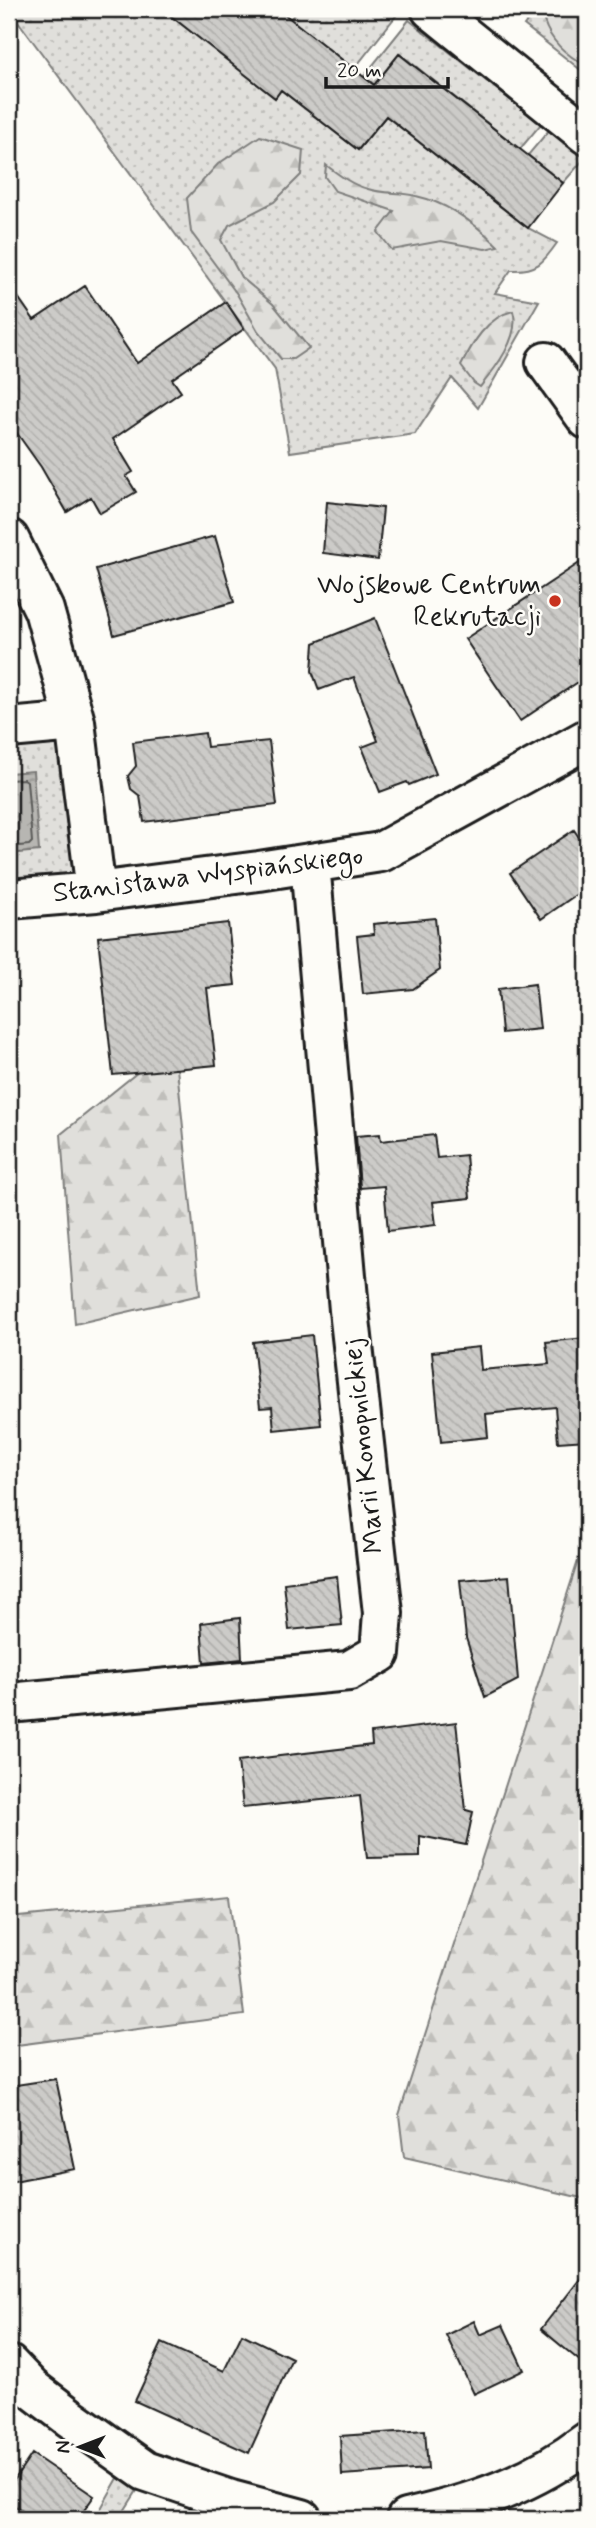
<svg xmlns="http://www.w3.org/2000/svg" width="596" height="2528" viewBox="0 0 596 2528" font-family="Mynerve,sans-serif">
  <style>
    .grass { fill: url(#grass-dots); stroke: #7e7e7c; stroke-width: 2 }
    .forest { fill: url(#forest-firs); stroke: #7e7e7c; stroke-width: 2 }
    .water { fill: url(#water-ripples); stroke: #797876; stroke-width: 2 }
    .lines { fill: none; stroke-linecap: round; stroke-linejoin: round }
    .shore { stroke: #5a5a58; stroke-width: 2 }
    .building { fill: url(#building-back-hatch); stroke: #1c1c1c; stroke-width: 2 }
    .minor-casing { stroke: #1c1c1c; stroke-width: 44 }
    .minor { stroke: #fdfcf7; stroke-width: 38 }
    .poi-dot { fill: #c8321e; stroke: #fdfcf7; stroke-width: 2.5 }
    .labels { text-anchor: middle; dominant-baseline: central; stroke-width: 5; stroke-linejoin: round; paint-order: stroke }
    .poi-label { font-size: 28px; fill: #1c1c1c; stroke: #fdfcf7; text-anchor: end }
    .street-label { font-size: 28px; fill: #1c1c1c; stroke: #fdfcf7 }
  </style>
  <defs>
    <pattern id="grass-dots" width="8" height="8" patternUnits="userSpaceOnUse" patternTransform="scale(1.75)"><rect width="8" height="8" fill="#e0dfdb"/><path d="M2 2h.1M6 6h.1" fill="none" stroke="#c0bfbb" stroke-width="1.8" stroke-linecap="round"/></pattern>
    <pattern id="forest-firs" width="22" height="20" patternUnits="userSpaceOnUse" patternTransform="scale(1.75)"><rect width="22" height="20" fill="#e0dfdb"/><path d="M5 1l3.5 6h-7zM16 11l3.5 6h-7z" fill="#c0bfbb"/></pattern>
    <pattern id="water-ripples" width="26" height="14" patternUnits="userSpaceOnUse" patternTransform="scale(1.75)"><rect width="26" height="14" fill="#b7b6b2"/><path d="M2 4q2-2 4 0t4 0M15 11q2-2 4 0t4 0" fill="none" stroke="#9d9c98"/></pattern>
    <pattern id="building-back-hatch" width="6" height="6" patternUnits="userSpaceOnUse" patternTransform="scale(1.75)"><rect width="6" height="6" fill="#cccbc8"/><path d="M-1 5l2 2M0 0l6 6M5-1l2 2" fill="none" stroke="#afaeab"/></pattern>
  </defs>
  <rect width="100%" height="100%" fill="#fdfcf7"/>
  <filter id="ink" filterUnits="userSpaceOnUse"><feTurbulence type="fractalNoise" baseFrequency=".0143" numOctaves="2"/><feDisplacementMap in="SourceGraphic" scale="14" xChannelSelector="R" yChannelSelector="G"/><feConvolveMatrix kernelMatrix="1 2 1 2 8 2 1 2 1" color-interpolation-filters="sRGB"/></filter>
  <g filter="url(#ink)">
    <path class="grass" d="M 9,9 L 162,9 L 275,98 L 281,90 L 358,150 L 386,116 L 528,228 L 557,243 C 543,263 537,271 511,270 L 495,293 L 539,301 L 478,408 L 452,378 L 415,434 L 290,452 L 275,369 Z
      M 299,9 L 395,9 L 399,12 L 354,69 L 290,19 Z
      M 537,9 L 587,9 L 587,75 L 524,25 Z
      M 409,20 L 541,124 L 520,149 L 400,54 L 375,85 L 364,76 Z
      M 550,129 L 586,157 L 563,183 L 528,155 Z
      M 53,742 L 65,747 L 77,873 L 65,880 L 9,886 L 9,746 Z
      M 118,2478 L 138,2489 L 119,2519 L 95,2519 Z"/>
    <path class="forest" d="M 551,9 L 587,9 L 587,66 C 567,56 551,42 544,21 Z
      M 260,136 L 303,150 L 301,175 L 274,202 L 229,225 L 221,240 L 241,277 L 273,304 L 309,348 L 293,359 L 281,359 L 258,331 L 237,294 L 191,232 L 187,198 L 218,164 Z
      M 326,165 C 339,175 352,185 368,189 C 383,194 400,192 416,196 C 448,203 475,223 498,246 L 485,249 L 441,241 L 392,250 L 378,232 L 394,211 L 335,191 L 325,177 Z
      M 513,311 C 521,336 495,369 480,387 L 474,383 L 461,366 C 472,344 487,317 513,311 Z
      M 177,1068 L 200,1295 L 75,1324 L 61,1134 L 138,1072 Z
      M 587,1533 L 587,2195 L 586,2199 L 404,2157 L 399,2115 Z
      M 229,1896 L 244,2015 L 9,2046 L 9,1918 Z"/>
    <path class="water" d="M 33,771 L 39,851 L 9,854 L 9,773 Z"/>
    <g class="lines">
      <path class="shore" d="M 9,780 L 24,779 L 27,781 L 32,842 L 29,845 L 9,847"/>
    </g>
    <path class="building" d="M 162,9 L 278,9 L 374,85 L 399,54 L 563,183 L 528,228 L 386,116 L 358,150 L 281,90 L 275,98 Z
      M 9,284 L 34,320 L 85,286 L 137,363 L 226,302 L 244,329 L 172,379 L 181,392 L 113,439 L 133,472 L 126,476 L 136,492 L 100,513 L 91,497 L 67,512 L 41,467 L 9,422 Z
      M 327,502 L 383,508 L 378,560 L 323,553 Z
      M 215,536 L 234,602 L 114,635 L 96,569 Z
      M 587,558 L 587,676 L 520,721 L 465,639 Z
      M 375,618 L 436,774 L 409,785 L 407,782 L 380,792 L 362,747 L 378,741 L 354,677 L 319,690 L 312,671 L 314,643 Z
      M 205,733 L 207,747 L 269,741 L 277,805 L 144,822 L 140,796 L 131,789 L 128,776 L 136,766 L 133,742 Z
      M 574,830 L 587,849 L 587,887 L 541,919 L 510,873 Z
      M 435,918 L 440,970 L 413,989 L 363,994 L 357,936 L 374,934 L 373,924 Z
      M 228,923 L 235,985 L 207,988 L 216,1065 L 113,1075 L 98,937 Z
      M 535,984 L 540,1029 L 502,1033 L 498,989 Z
      M 380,1134 L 381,1141 L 434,1135 L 437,1158 L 466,1155 L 470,1198 L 433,1202 L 436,1225 L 388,1231 L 384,1186 L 360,1188 L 356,1136 Z
      M 312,1335 L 321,1425 L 274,1430 L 272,1407 L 260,1408 L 253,1342 Z
      M 585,1338 L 587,1440 L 558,1442 L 555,1407 L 486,1414 L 488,1437 L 441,1442 L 432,1352 L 479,1347 L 481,1370 L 549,1364 L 546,1342 Z
      M 337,1576 L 342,1625 L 289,1630 L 284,1583 Z
      M 509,1576 L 518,1680 L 485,1697 L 466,1638 L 460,1580 Z
      M 240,1618 L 242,1659 L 204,1663 L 201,1623 Z
      M 456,1722 L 466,1810 L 473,1812 L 466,1845 L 420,1836 L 420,1857 L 367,1858 L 360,1796 L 243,1808 L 238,1761 L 372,1745 L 371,1733 Z
      M 56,2079 L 75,2169 L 9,2182 L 9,2086 Z
      M 587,2270 L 587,2367 L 541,2329 Z
      M 474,2321 L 480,2335 L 503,2325 L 524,2370 L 474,2394 L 446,2335 Z
      M 242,2334 L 292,2358 L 249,2453 L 135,2401 L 162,2343 L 224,2371 Z
      M 425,2430 L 428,2469 L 342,2475 L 340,2436 Z
      M 32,2454 L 94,2496 L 78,2519 L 35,2519 L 9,2502 L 9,2488 Z"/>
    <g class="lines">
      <defs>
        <path id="minor" d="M 431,9 L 587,135
          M 546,362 L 587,419
          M 9,539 L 44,610 L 75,722 L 96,892
          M 9,728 L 75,722
          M 9,899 L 96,892 L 259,871 L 381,852 L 587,739
          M 9,1703 L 349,1671 L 380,1653 L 383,1613 L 349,1310 L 310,863
          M 9,2365 L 31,2388 L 69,2417 L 145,2471 L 231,2500 L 302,2519
          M 406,2519 C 472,2504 533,2484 587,2442"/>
      </defs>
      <use href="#minor" class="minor-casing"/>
      <use href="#minor" class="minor"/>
    </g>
  </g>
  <circle class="poi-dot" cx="555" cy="601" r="7"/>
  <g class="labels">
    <g class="poi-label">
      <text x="541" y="585">Wojskowe Centrum<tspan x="541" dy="32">Rekrutacji</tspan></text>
    </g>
    <g class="street-label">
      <text transform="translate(208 875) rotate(-7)">Stanisława Wyspiańskiego</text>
      <text transform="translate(364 1446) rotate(-96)">Marii Konopnickiej</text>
    </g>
  </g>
  <rect width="596" height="2528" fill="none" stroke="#fdfcf7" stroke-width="35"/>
  <rect x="18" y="18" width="561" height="2493" fill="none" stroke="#1c1c1c" stroke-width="2.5" filter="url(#ink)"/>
  <g transform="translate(80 2447) rotate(270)" stroke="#fdfcf7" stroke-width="5" paint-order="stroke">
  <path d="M0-5L12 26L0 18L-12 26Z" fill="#1c1c1c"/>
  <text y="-10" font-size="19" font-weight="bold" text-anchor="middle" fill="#1c1c1c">N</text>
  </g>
  <path d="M326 77v10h122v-10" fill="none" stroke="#1c1c1c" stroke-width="3.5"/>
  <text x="337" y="77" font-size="21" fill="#1c1c1c" stroke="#fdfcf7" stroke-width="5" paint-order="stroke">20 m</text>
</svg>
